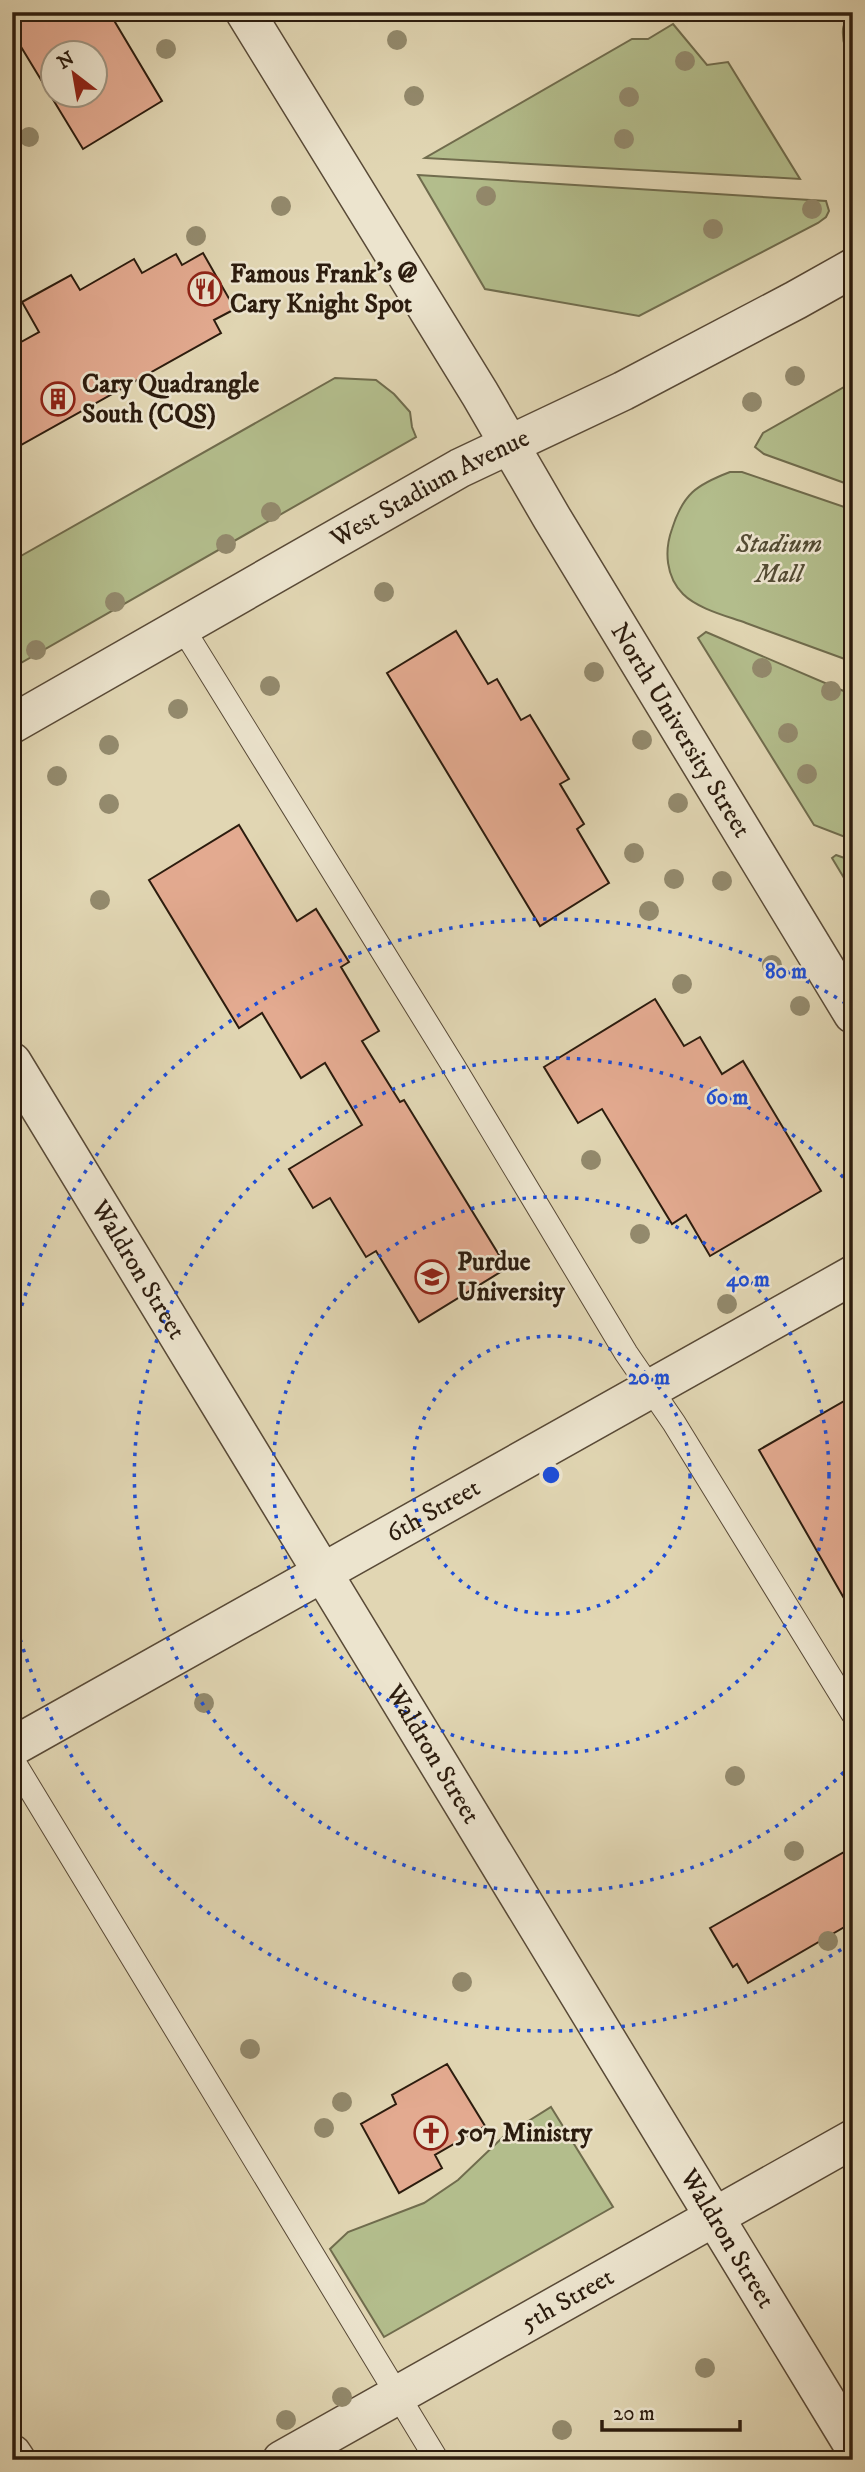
<svg xmlns="http://www.w3.org/2000/svg" width="865" height="2472" viewBox="0 0 865 2472" font-family="'IM FELL DW Pica',serif">
  <style>
    .green { fill: #b3bd8c; stroke: #706c4d; stroke-width: 2 }
    .building { fill: #e3aa90; stroke: #2c1c0e; stroke-width: 2; fill-rule: evenodd }
    .lines { fill: none; stroke-linecap: round; stroke-linejoin: round }
    .service-casing { stroke: #594a37; stroke-width: 25 }
    .minor-casing { stroke: #594a37; stroke-width: 41 }
    .tertiary-casing { stroke: #594a37; stroke-width: 41 }
    .service { stroke: #ece4ce; stroke-width: 23 }
    .minor { stroke: #ece4ce; stroke-width: 38 }
    .tertiary { stroke: #ece4ce; stroke-width: 38 }
    .tree { fill: #938a6d }
    .ring { fill: none; stroke: #1d4ed8; stroke-width: 3.5; stroke-dasharray: 3.5 7 }
    .labels { text-anchor: middle; dominant-baseline: central; stroke-width: 5; stroke-linejoin: round; paint-order: stroke }
    .poi-label { font-size: 26px; font-weight: bold; fill: #2c1c0e; stroke: #ece4ce; text-anchor: start }
    .street-label { font-size: 26px; fill: #2c1c0e; stroke: #ece4ce }
    .park-label { font-size: 26px; font-style: italic; fill: #544c34; stroke: #ece4ce }
    .centre { fill: #1d4ed8; stroke: #ece4ce; stroke-width: 3.5 }
    .ring-label { font-size: 21px; text-anchor: middle; font-weight: bold; fill: #1d4ed8; stroke: #ece4ce; stroke-width: 5; stroke-linejoin: round; paint-order: stroke }
  </style>
  <rect width="100%" height="100%" fill="#e1d6b3"/>
  <filter id="stains"><feTurbulence type="fractalNoise" baseFrequency=".00286" numOctaves="4"/><feColorMatrix values="0 0 0 0 .2 0 0 0 0 .09 0 0 0 0 .02 0 0 0 .5 -.17"/></filter>
  <radialGradient id="worn" r=".72"><stop offset=".6" stop-color="#630" stop-opacity="0"/><stop offset="1" stop-color="#630" stop-opacity=".3"/></radialGradient>
  <path class="green" d="M 847,12 L 853,12 L 853,63 C 846,53 842,42 843,29 C 844,22 848,20 847,12 Z
    M 673,24 L 707,65 L 728,62 L 800,179 L 425,158 L 632,39 L 648,39 Z
    M 418,175 L 826,201 L 829,211 L 826,217 L 818,223 L 639,316 L 485,289 Z
    M 335,378 L 376,380 L 394,394 L 410,412 L 412,427 L 416,437 L 12,668 L 12,561 Z
    M 853,382 L 853,486 L 764,454 L 755,447 L 763,433 Z
    M 730,472 L 742,472 L 853,510 L 853,662 C 817,649 782,636 746,623 C 727,616 698,609 683,594 C 666,577 664,551 672,529 C 683,494 696,485 730,472 Z
    M 706,632 L 853,695 L 853,840 L 814,825 L 698,638 Z
    M 836,855 L 853,861 L 853,893 L 832,858 Z
    M 551,2107 L 613,2207 L 384,2337 L 330,2249 L 348,2232 L 424,2203 L 458,2180 L 503,2137 Z"/>
  <path class="building" d="M 12,12 L 109,12 L 162,101 L 83,149 L 12,32 ZM 52,52 L 94,52 L 94,94 L 52,94 Z
    M 203,253 L 235,309 L 214,320 L 221,333 L 12,450 L 12,347 L 39,332 L 22,302 L 71,275 L 80,290 L 134,259 L 142,273 L 176,254 L 182,265 Z
    M 456,631 L 488,684 L 497,679 L 521,720 L 530,715 L 569,779 L 560,784 L 584,824 L 577,829 L 609,883 L 540,926 L 387,673 Z
    M 239,825 L 297,921 L 316,909 L 349,962 L 341,967 L 379,1031 L 362,1041 L 400,1102 L 404,1100 L 507,1268 L 419,1322 L 376,1251 L 366,1257 L 330,1198 L 313,1208 L 289,1169 L 362,1125 L 325,1063 L 301,1078 L 262,1013 L 239,1028 L 149,880 Z
    M 655,999 L 684,1046 L 700,1037 L 722,1074 L 743,1061 L 821,1191 L 710,1256 L 686,1215 L 672,1224 L 602,1109 L 578,1123 L 544,1067 Z
    M 853,1396 L 853,1614 L 759,1450 Z
    M 853,1847 L 853,1922 L 748,1983 L 737,1964 L 733,1967 L 710,1928 Z
    M 447,2064 L 485,2126 L 435,2155 L 442,2168 L 399,2193 L 361,2124 L 396,2104 L 392,2095 Z"/>
  <g class="lines">
    <defs>
      <path id="service" d="M 182,627 L 454,1067 L 626,1353 L 674,1423 L 853,1714
        M 12,1759 L 437,2460"/>
      <g id="minor">
        <path id="s1" d="M 245,12 L 480,394 L 552,518 L 853,1014"/>
        <path id="s2" d="M 12,1062 L 853,2445"/>
        <path id="s3" d="M 12,1747 L 853,1275"/>
        <path d="M 12,2454 L 16,2460"/>
        <path id="s4" d="M 282,2460 L 853,2139"/>
      </g>
      <g id="tertiary">
        <path id="s5" d="M 12,724 L 460,468 L 623,391 L 796,300 L 853,268"/>
      </g>
    </defs>
    <use href="#service" class="service-casing"/>
    <use href="#minor" class="minor-casing"/>
    <use href="#tertiary" class="tertiary-casing"/>
    <use href="#service" class="service"/>
    <use href="#minor" class="minor"/>
    <use href="#tertiary" class="tertiary"/>
  </g>
  <g class="tree">
    <circle cx="397" cy="40" r="10"/>
    <circle cx="166" cy="49" r="10"/>
    <circle cx="685" cy="61" r="10"/>
    <circle cx="414" cy="96" r="10"/>
    <circle cx="629" cy="97" r="10"/>
    <circle cx="29" cy="137" r="10"/>
    <circle cx="624" cy="139" r="10"/>
    <circle cx="486" cy="196" r="10"/>
    <circle cx="281" cy="206" r="10"/>
    <circle cx="812" cy="209" r="10"/>
    <circle cx="713" cy="229" r="10"/>
    <circle cx="196" cy="236" r="10"/>
    <circle cx="795" cy="376" r="10"/>
    <circle cx="752" cy="402" r="10"/>
    <circle cx="271" cy="512" r="10"/>
    <circle cx="226" cy="544" r="10"/>
    <circle cx="384" cy="592" r="10"/>
    <circle cx="115" cy="602" r="10"/>
    <circle cx="36" cy="650" r="10"/>
    <circle cx="762" cy="668" r="10"/>
    <circle cx="594" cy="672" r="10"/>
    <circle cx="270" cy="686" r="10"/>
    <circle cx="831" cy="691" r="10"/>
    <circle cx="178" cy="709" r="10"/>
    <circle cx="788" cy="733" r="10"/>
    <circle cx="642" cy="740" r="10"/>
    <circle cx="109" cy="745" r="10"/>
    <circle cx="807" cy="774" r="10"/>
    <circle cx="57" cy="776" r="10"/>
    <circle cx="678" cy="803" r="10"/>
    <circle cx="109" cy="804" r="10"/>
    <circle cx="634" cy="853" r="10"/>
    <circle cx="674" cy="879" r="10"/>
    <circle cx="722" cy="881" r="10"/>
    <circle cx="100" cy="900" r="10"/>
    <circle cx="649" cy="911" r="10"/>
    <circle cx="772" cy="965" r="10"/>
    <circle cx="682" cy="984" r="10"/>
    <circle cx="800" cy="1006" r="10"/>
    <circle cx="591" cy="1160" r="10"/>
    <circle cx="640" cy="1234" r="10"/>
    <circle cx="727" cy="1304" r="10"/>
    <circle cx="204" cy="1703" r="10"/>
    <circle cx="735" cy="1776" r="10"/>
    <circle cx="794" cy="1851" r="10"/>
    <circle cx="828" cy="1941" r="10"/>
    <circle cx="462" cy="1982" r="10"/>
    <circle cx="250" cy="2049" r="10"/>
    <circle cx="342" cy="2102" r="10"/>
    <circle cx="324" cy="2128" r="10"/>
    <circle cx="705" cy="2368" r="10"/>
    <circle cx="342" cy="2397" r="10"/>
    <circle cx="286" cy="2420" r="10"/>
    <circle cx="562" cy="2430" r="10"/>
  </g>
  <g class="ring">
    <circle cx="551" cy="1475" r="139"/>
    <circle cx="551" cy="1475" r="278"/>
    <path d="M851 1765A417 417 0 1 1 851 1185"/>
    <path d="M850 1944A556 556 0 0 1 13 1614M13 1336A556 556 0 0 1 850 1006"/>
  </g>
  <defs>
    <symbol id="restaurant-ring" viewBox="-11 -11 22 22"><circle r="9.5" fill="#ece4ce" stroke="#8f2418" stroke-width="1.5"/><path d="M-5-6h1v4h1v-4h1v4h1v-4h1v5L-1.5 .5V6h-2V.5L-5-1ZM5-6V6H3V1.5H1.5Q1.5-4 5-6Z" fill="#8f2418"/></symbol>
    <symbol id="building-ring" viewBox="-11 -11 22 22"><circle r="9.5" fill="#ece4ce" stroke="#8f2418" stroke-width="1.5"/><path d="M-4-6H4V6H1V3H-1V6H-4ZM-2.5-4.3h1.7v1.8h-1.7ZM.8-4.3h1.7v1.8H.8ZM-2.5-1h1.7V.8h-1.7ZM.8-1h1.7V.8H.8Z" fill="#8f2418"/></symbol>
    <symbol id="university-ring" viewBox="-11 -11 22 22"><circle r="9.5" fill="#ece4ce" stroke="#8f2418" stroke-width="1.5"/><path d="M0-5L7-2L0 1L-7-2ZM-4 1L0 2.5L4 1V4Q0 6-4 4Z" fill="#8f2418"/></symbol>
    <symbol id="church-ring" viewBox="-11 -11 22 22"><circle r="9.5" fill="#ece4ce" stroke="#8f2418" stroke-width="1.5"/><path d="M-1.2-6h2.4v3.5h3.3v2.4h-3.3V6h-2.4V-.1h-3.3v-2.4h3.3Z" fill="#8f2418"/></symbol>
  </defs>
  <g fill-rule="evenodd">
    <use href="#restaurant-ring" x="186" y="270" width="38" height="38"/>
    <use href="#building-ring" x="39" y="380" width="38" height="38"/>
    <use href="#university-ring" x="413" y="1258" width="38" height="38"/>
    <use href="#church-ring" x="412" y="2114" width="38" height="38"/>
  </g>
  <g class="labels">
    <g class="poi-label">
      <text x="230" y="274">Famous Frank's @<tspan x="230" dy="30">Cary Knight Spot</tspan></text>
      <text x="82" y="384">Cary Quadrangle<tspan x="82" dy="30">South (CQS)</tspan></text>
      <text x="457" y="1262">Purdue<tspan x="457" dy="30">University</tspan></text>
      <text x="456" y="2133">507 Ministry</text>
    </g>
    <g class="street-label">
      <text stroke="none"><textPath href="#s5" startOffset="480">West Stadium Avenue</textPath></text>
      <text stroke="none"><textPath href="#s1" startOffset="840">North University Street</textPath></text>
      <text stroke="none"><textPath href="#s2" startOffset="243">Waldron Street</textPath></text>
      <text stroke="none"><textPath href="#s3" startOffset="483">6th Street</textPath></text>
      <text stroke="none"><textPath href="#s2" startOffset="810">Waldron Street</textPath></text>
      <text stroke="none"><textPath href="#s2" startOffset="1377">Waldron Street</textPath></text>
      <text stroke="none"><textPath href="#s4" startOffset="327">5th Street</textPath></text>
    </g>
    <g class="park-label">
      <text x="779" y="544">Stadium<tspan x="779" dy="30">Mall</tspan></text>
    </g>
  </g>
  <circle cx="551" cy="1475" r="10" class="centre"/>
  <g class="ring-label">
    <text x="786" y="978">80 m</text>
    <text x="727" y="1104">60 m</text>
    <text x="748" y="1286">40 m</text>
    <text x="649" y="1384">20 m</text>
  </g>
  <rect width="865" height="2472" fill="none" stroke="#e1d6b3" stroke-width="42"/>
  <rect x="14" y="14" width="837" height="2444" fill="none" stroke="#2c1c0e" stroke-width="3.5"/>
  <rect x="21" y="21" width="823" height="2430" fill="none" stroke="#2c1c0e" stroke-width="2"/>
  <g transform="translate(74 74) rotate(329)"><circle r="33" fill="#ece4ce" stroke="#9f9481" stroke-width="2"/>
  <path d="M0-5L12 26L0 18L-12 26Z" fill="#8f2418"/>
  <text y="-10" font-size="19" font-weight="bold" text-anchor="middle" fill="#2c1c0e">N</text>
  </g>
  <path d="M602 2420v10h138v-10" fill="none" stroke="#2c1c0e" stroke-width="3.5"/>
  <text x="613" y="2420" font-size="21" fill="#2c1c0e" stroke="#ece4ce" stroke-width="5" paint-order="stroke">20 m</text>
  <rect width="100%" height="100%" filter="url(#stains)"/>
  <rect width="100%" height="100%" fill="url(#worn)"/>
</svg>
